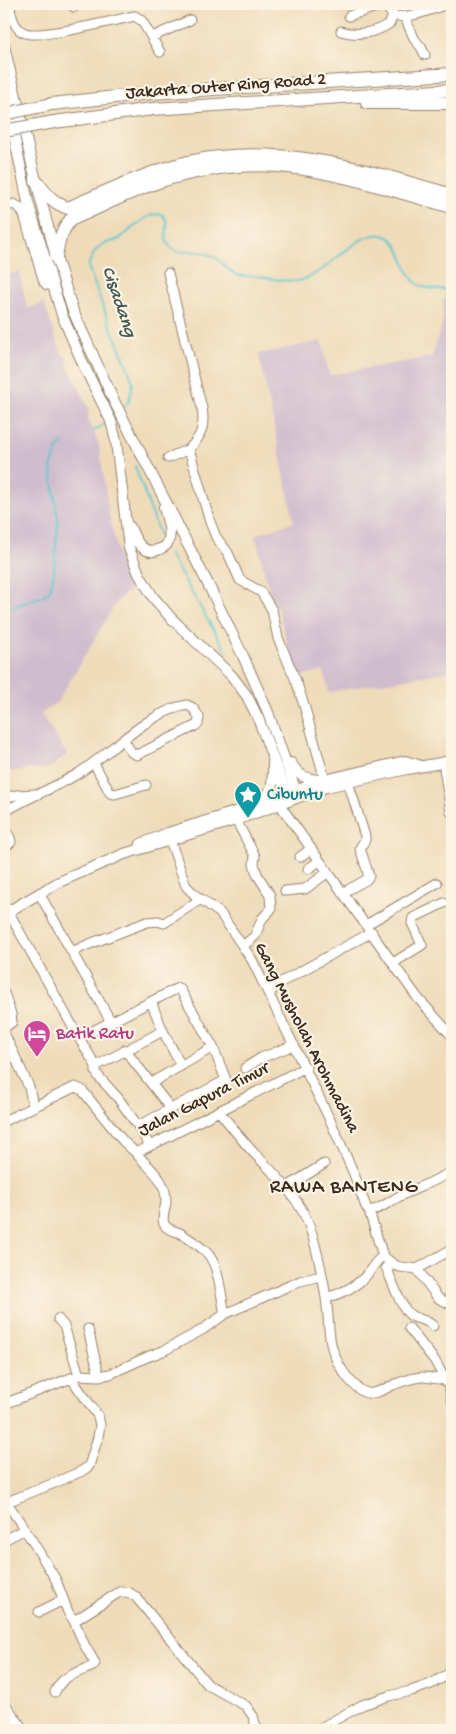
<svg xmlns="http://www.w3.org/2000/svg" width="456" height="1734" viewBox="0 0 456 1734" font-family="'Gochi Hand',sans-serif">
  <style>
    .industrial { fill: #cfbdce }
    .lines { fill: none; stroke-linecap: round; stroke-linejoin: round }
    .stream { stroke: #59c7cd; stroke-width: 2 }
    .minor-casing { stroke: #95826c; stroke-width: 11 }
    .major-casing { stroke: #95826c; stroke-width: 12 }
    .highway-casing { stroke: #95826c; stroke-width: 14 }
    .minor { stroke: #fff; stroke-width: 9 }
    .major { stroke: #fff; stroke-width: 10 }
    .highway { stroke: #fff; stroke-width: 12 }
    .highway-bridge-casing { stroke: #95826c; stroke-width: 14; stroke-linecap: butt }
    .highway-bridge { stroke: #fff; stroke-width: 12 }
    .labels { text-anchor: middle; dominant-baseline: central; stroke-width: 4.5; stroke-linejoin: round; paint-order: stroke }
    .street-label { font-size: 18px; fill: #3b2a1e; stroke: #fcf5e5 }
    .culture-label { font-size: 18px; fill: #0d838f; stroke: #fcf5e5; text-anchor: start }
    .hotel-label { font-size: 18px; fill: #b23c85; stroke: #fcf5e5; text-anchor: start }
    .water-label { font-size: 19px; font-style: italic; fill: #445953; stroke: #fcf5e5 }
    .quarter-label { font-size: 20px; letter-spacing: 1px; fill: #3b2a1e; stroke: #fcf5e5 }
  </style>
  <rect width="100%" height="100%" fill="#fcf5e5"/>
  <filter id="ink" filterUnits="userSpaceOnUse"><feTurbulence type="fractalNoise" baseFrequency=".02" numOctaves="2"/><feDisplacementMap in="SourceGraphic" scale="10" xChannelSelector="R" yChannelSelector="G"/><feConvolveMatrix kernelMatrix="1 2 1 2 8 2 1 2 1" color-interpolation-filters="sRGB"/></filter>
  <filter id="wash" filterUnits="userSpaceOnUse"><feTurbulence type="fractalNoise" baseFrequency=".0096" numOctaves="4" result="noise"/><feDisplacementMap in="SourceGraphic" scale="20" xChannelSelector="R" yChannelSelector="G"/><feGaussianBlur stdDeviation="1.12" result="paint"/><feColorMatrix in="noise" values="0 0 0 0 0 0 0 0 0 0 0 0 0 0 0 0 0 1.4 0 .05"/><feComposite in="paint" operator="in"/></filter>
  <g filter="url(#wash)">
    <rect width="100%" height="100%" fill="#efdbba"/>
    <path class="industrial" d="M 19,271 L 27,308 L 44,303 L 61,353 L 68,358 L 67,364 L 89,409 L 88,418 L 99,445 L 109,515 L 122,570 L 130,590 L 117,601 L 58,701 L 41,714 L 67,754 L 50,768 L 4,772 L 4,277 Z
      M 452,298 L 452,671 L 329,692 L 324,671 L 301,676 L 290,654 L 279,613 L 270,593 L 255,535 L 294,522 L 259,354 L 322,341 L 329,375 L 432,357 L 443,321 L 443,299 Z"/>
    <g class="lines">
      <path class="stream" d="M 122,409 L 129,401 L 133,383 L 128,368 L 111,328 L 88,266 C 91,259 94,250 100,246 C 106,242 113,242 119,239 C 131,231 147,210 163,215 L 167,222 L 166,241 L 171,248 L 176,252 C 194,251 208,250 222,263 C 226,267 231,273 237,275 C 242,277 250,276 256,276 C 268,278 286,282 297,281 C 327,277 355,230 382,235 C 405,238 401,274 419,285 C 429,290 441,289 452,290
        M 116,416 L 122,432
        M 94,431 L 108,422
        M 135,466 L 161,539
        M 169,554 L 226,651
        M 4,610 L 43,596 L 50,590 L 54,571 L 58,521 L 51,467 L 57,451 L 62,443"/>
    </g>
  </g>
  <g filter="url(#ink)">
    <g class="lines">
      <defs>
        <path id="minor" d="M 10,4 C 10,14 14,29 25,33 C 42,39 114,20 135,16 L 142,21 L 160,52
          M 73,4 L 74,7
          M 385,4 C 387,7 389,11 392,14 C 402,22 436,8 447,4
          M 349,16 L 385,4
          M 404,16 L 415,40 L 421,47 L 425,55
          M 341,31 C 357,36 376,33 390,23 L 393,15
          M 152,37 L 190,20
          M 4,207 L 14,204 L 20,208 L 24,215 L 44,282 L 47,285 L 52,284
          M 168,273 L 202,408 C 205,425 202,436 189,449 L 210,522 L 216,537 L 228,553 L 240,580 L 261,592 L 272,610 L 278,638 L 296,681 L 304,705 L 325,780
          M 168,458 L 189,449
          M 443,762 L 451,812
          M 94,763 L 110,793 L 115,794 L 146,785
          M 4,798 L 16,795 L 36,794
          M 280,805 L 417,997 L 452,1036
          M 4,812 C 28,797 55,788 79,773 C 111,752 150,711 187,705 L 193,708 L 199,717 L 198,724 L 195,726 L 137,755 L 131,752 L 124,740
          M 236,820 L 255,856 L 254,864 L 257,874 L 270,895 L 271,909 L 262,919 L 255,936 L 243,946
          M 4,827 L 10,838 L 11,842 L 4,848
          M 170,840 L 186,886 L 195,895 L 220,913 L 252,960 L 330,1120 L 354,1174 L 366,1207 L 369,1211 L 383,1256
          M 300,857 L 311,849
          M 308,869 L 319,861
          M 285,891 L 305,889 L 327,873
          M 39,893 L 111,1022
          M 342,893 L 366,880 L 369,876 L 360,848 L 365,840 L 365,836 L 348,782
          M 4,904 L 79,1038 L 96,1066 L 96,1072 L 99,1077 L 118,1098 L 138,1126 L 150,1146
          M 366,925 L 437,883
          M 72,952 L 87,945 L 147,922 L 158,921 L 164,923 L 201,899
          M 393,963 L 422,945 L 412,923 L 413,918 L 444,903
          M 4,993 L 11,1014 L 12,1022 L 4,1028
          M 269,995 L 276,985 L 372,932
          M 151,1002 L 163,1031 L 181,1066
          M 4,1033 L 29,1087 L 33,1106
          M 79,1038 L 178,988 L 180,989 L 213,1047 L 226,1080 L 138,1126
          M 125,1050 L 171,1109
          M 96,1066 L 163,1031
          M 245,1068 L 261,1058 L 294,1045
          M 151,1083 L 213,1047
          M 219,1111 C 230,1125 241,1139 253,1152 C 277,1176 303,1201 312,1234 C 318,1255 323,1276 326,1298 C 331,1331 325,1348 347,1377 C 352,1383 357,1389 364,1392 C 373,1396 384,1389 393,1385 C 401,1382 413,1377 422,1377 C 429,1377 437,1379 445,1380 L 449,1386 L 452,1401
          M 4,1121 L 75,1087 L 82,1090 L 123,1141 L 136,1153 L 306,1067
          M 136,1153 C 149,1169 166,1178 166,1201 C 166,1208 161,1217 164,1224 C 168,1231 174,1230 180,1233 C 188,1238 199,1245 206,1252 C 219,1263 221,1297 225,1314
          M 287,1187 L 324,1164
          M 369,1211 C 379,1210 389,1202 398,1197 C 416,1188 435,1182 452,1171
          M 393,1265 L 386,1267 C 392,1280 399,1304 409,1314 C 416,1320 427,1319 433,1326
          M 417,1269 L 452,1249
          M 326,1298 C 340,1294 355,1287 365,1277 C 372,1269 374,1262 383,1256 C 400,1270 396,1266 417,1269 L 438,1298 L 452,1305
          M 58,1319 L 64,1326 L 79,1375
          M 409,1328 L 435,1361 L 445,1380
          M 88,1329 L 99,1376
          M 4,1404 L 79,1375 L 99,1376 L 110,1374 L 147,1357 L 163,1351 L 202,1330 L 225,1314 L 300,1281 L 322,1276
          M 4,1498 L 33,1542 L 56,1580 L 68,1612 L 74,1621 L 85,1646 L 95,1663 L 93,1666 C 78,1673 62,1675 55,1692
          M 7,1502 L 52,1484 L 82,1471 L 89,1466 L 98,1437 L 100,1425 L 98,1416 L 71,1378
          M 4,1540 L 25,1529
          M 39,1612 L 63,1600
          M 74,1621 L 121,1591 L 130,1593 L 136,1597 L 208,1685 L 246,1706 L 253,1716 L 257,1730
          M 4,1703 L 21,1726
          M 4,1719 L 12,1721 L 20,1725
          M 317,1730 L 362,1705 L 389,1696 L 411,1691 L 431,1684 L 452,1672"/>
        <path id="major" d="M 4,46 L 36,181 L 56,257 L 73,311 L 113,399 L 208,584 L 243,656 L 267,710 L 298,797
          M 4,88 L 28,202 L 62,315 L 84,366 L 111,421 L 116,441 L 129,548 L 139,574 L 153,597 L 171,618 L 231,675 L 247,696 L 258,718 L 289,801
          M 130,527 C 135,540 143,557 160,549 C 163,548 167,545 168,542 C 173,532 166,517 164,507
          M 291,763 C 298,775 305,779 319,780
          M 261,802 C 274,792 273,779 273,763
          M 141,844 L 168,833 L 248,808 L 325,780 L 405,761 L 418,765
          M 4,914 L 59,882 L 124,854 L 236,820 L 326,787 L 407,769 L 452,761"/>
        <path id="highway" d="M 4,99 L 8,105
          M 367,103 L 452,103
          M 52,104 L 151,93 L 452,74
          M 54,122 L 153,109 L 452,90
          M 36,181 C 46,193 52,203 68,208 C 107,191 147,172 188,162 C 279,142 365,170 452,195
          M 56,257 C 58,242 61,232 70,220 C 99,208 128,192 158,182 C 200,169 245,162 289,167 C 344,173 399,193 452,207"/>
      </defs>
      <use href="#minor" class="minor-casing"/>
      <use href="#major" class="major-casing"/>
      <use href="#highway" class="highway-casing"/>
      <use href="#minor" class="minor"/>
      <use href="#major" class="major"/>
      <use href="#highway" class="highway"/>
      <defs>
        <path id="highway-bridge" d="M 4,114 L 52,104
          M 4,131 L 54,122"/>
      </defs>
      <use href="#highway-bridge" class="highway-bridge-casing"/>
      <use href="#highway-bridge" class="highway-bridge"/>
    </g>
  </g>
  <defs>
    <symbol id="sight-pin" viewBox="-11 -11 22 30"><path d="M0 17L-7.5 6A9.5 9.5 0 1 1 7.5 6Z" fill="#0f9aa8" stroke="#fcf5e5"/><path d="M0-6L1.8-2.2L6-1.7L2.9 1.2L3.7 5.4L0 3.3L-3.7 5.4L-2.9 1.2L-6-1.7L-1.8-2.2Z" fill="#fff"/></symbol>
    <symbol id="hotel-pin" viewBox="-11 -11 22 30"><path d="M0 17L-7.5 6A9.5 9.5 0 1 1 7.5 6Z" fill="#d1479c" stroke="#fcf5e5"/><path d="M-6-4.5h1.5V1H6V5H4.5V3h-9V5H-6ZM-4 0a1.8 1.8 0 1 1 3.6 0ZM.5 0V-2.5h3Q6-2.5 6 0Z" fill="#fff"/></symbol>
  </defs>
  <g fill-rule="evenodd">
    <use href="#sight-pin" x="232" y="779" width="32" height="43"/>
    <use href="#hotel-pin" x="21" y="1018" width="32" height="43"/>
  </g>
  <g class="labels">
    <g class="street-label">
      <text transform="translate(226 87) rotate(-4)">Jakarta Outer Ring Road 2</text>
      <text transform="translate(306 1038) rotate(63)">Gang Musholah Arohmadina</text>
      <text transform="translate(204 1100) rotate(-27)">Jalan Gapura Timur</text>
    </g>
    <g class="culture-label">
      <text x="267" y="795">Cibuntu</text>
    </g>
    <g class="hotel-label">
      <text x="56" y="1034">Batik Ratu</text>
    </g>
    <g class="water-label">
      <text transform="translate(118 302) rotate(71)">Cisadang</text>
    </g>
    <g class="quarter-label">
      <text x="344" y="1188">RAWA BANTENG</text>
    </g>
  </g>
  <rect width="456" height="1734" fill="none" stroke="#fcf5e5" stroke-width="20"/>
</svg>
